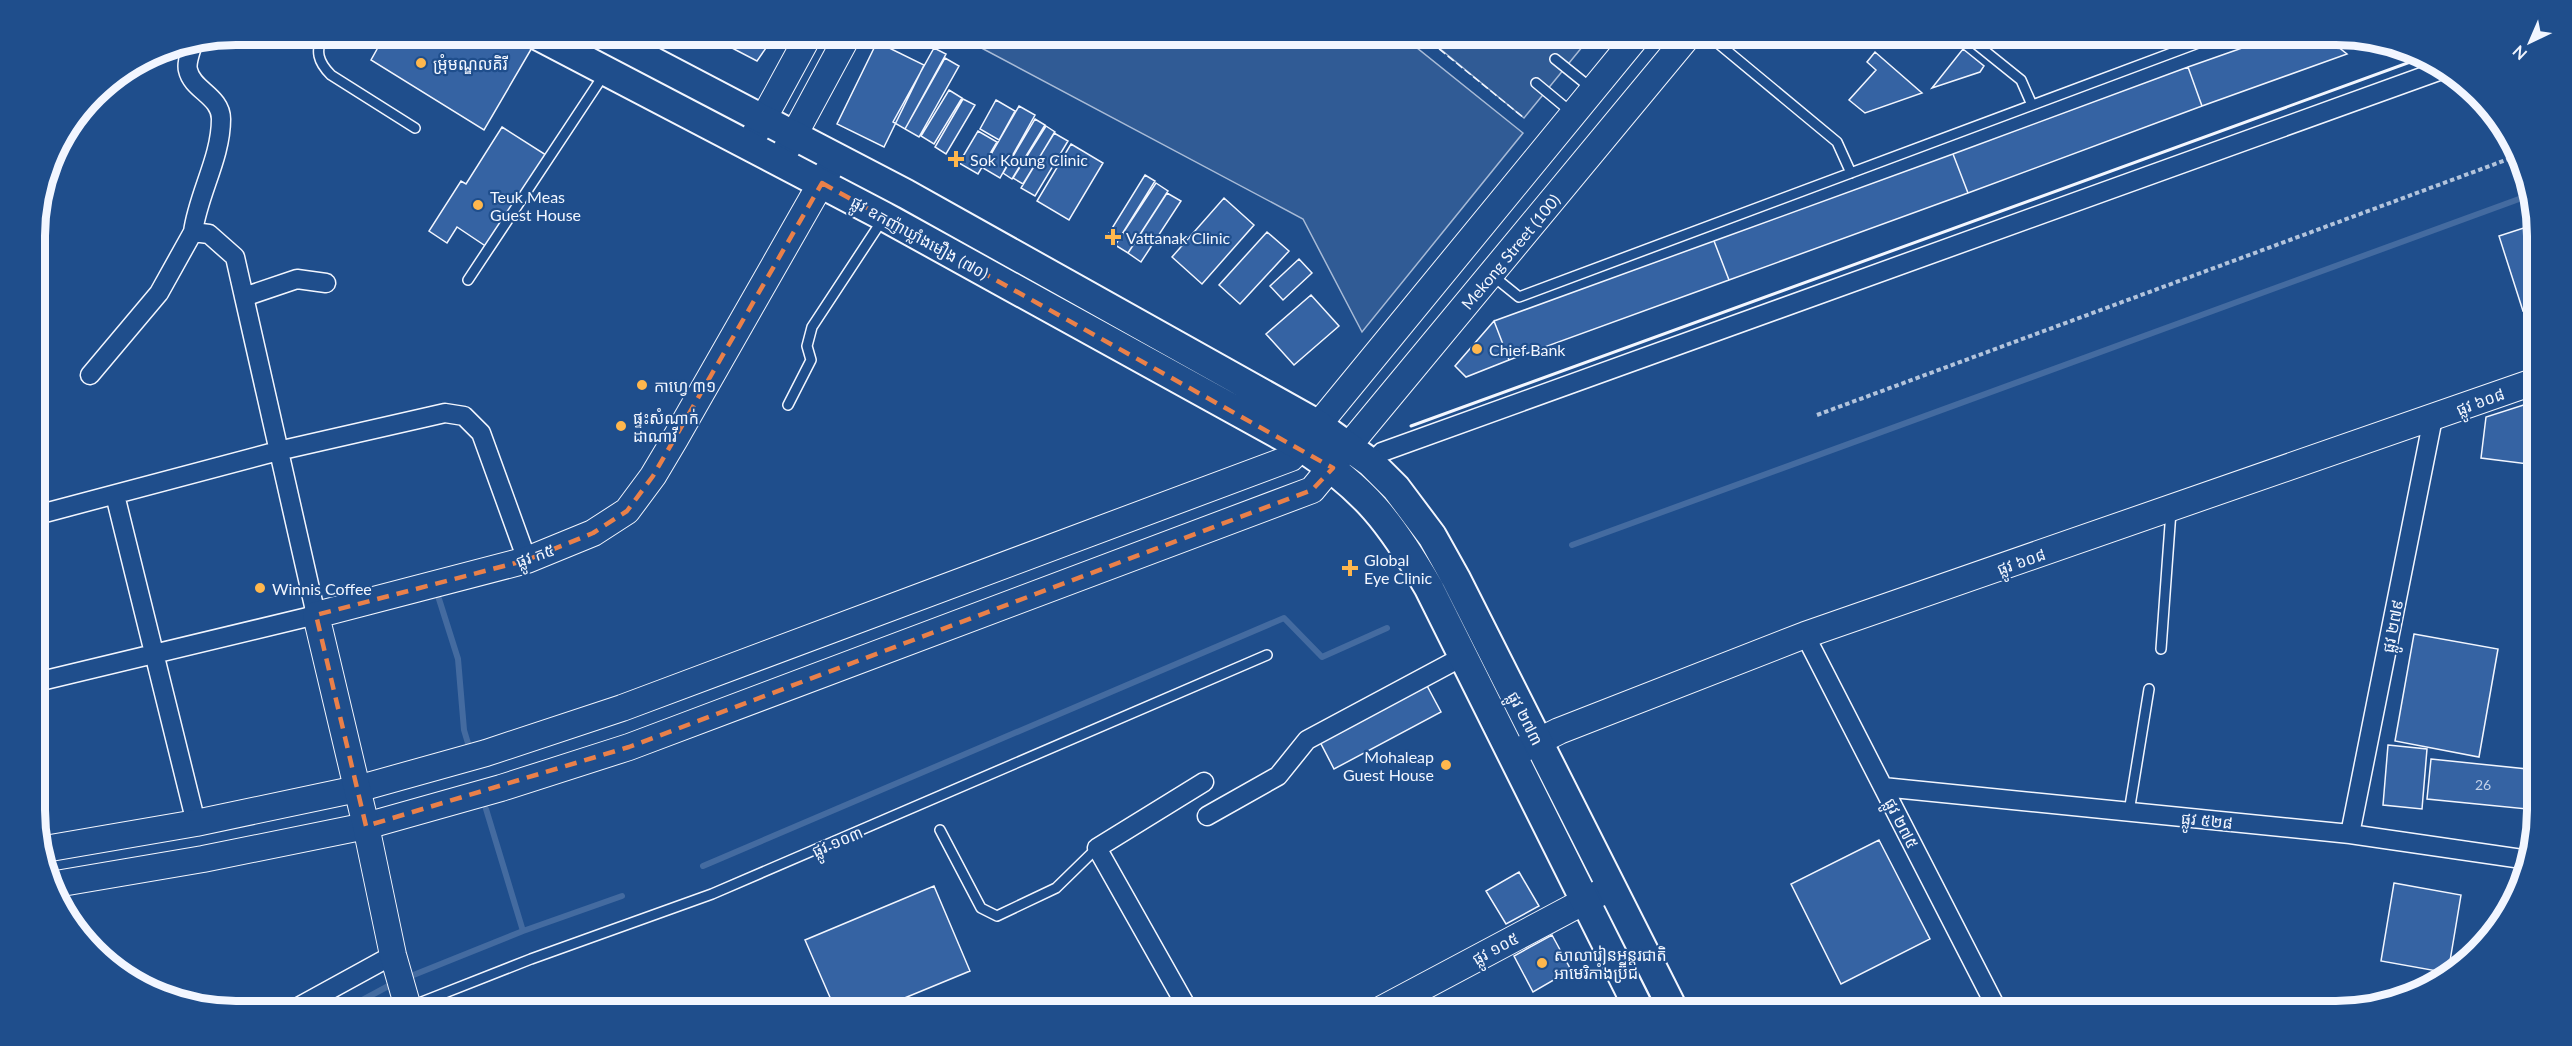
<svg xmlns="http://www.w3.org/2000/svg" width="2572" height="1046" viewBox="0 0 2572 1046" font-family="Lato,'Noto Sans Khmer',sans-serif">
  <style>
    .built { fill: #305b95; stroke: #a8bbd7; stroke-width: 1.5 }
    .lines { fill: none; stroke-linecap: round; stroke-linejoin: round }
    .stream { stroke: #446ba0; stroke-width: 6 }
    .building { fill: #3563a3; stroke: #f2f6ff; stroke-width: 1.5 }
    .lane-casing { stroke: #f2f6ff; stroke-width: 12 }
    .street-casing { stroke: #f2f6ff; stroke-width: 21 }
    .secondary-casing { stroke: #f2f6ff; stroke-width: 28 }
    .primary-casing { stroke: #f2f6ff; stroke-width: 32 }
    .path { stroke: #b3c4dc; stroke-width: 4; stroke-dasharray: 4.5 3; stroke-linecap: butt }
    .lane { stroke: #1f4e8c; stroke-width: 9 }
    .street { stroke: #1f4e8c; stroke-width: 18 }
    .secondary { stroke: #1f4e8c; stroke-width: 26 }
    .primary { stroke: #1f4e8c; stroke-width: 28 }
    .fence { stroke: #f2f6ff; stroke-width: 1.5; stroke-dasharray: 8 3; stroke-linecap: butt }
    .wall { stroke: #f2f6ff; stroke-width: 3 }
    .marked { fill: none; stroke: #ea8049; stroke-width: 4.5; stroke-dasharray: 12 8; stroke-linejoin: round }
    .poi-dot { fill: #ffb74d; stroke: #1f4e8c; stroke-width: 2 }
    .labels { text-anchor: middle; dominant-baseline: central; stroke-width: 4.5; stroke-linejoin: round; paint-order: stroke }
    .number-label { font-size: 14px; fill: #c3d1e8 }
    .poi-label { font-size: 16px; fill: #f2f6ff; stroke: #1f4e8c; text-anchor: start }
    .street-label { font-size: 16px; fill: #f2f6ff; stroke: #1f4e8c }
    .rim { fill: none; stroke: #f2f6ff; stroke-width: 8 }
  </style>
  <rect width="100%" height="100%" fill="#1f4e8c"/>
  <path class="built" d="M 957,35 L 1409,35 L 1406,39 L 1523,133 L 1362,332 L 1303,219 Z
    M 1440,35 L 1592,35 L 1524,118 L 1433,43 Z"/>
  <g class="lines">
    <path class="stream" d="M 1572,545 L 2530,195
      M 439,599 L 458,659 L 464,730 L 470,750
      M 486,809 L 523,931
      M 703,866 L 1284,618 L 1322,657 L 1387,628
      M 406,978 L 523,931 L 622,896
      M 342,1011 L 394,983"/>
  </g>
  <path class="building" d="M 385,35 L 510,35 L 533,46 L 484,130 L 371,60 Z
    M 707,35 L 775,35 L 757,61 Z
    M 2033,35 L 2070,35 L 2046,45 Z
    M 2279,35 L 2323,35 L 2347,54 L 2202,106 L 2188,67 Z
    M 877,42 L 924,65 L 884,147 L 837,124 Z
    M 934,48 L 946,54 L 905,129 L 893,122 Z
    M 1963,49 L 1984,66 L 1980,72 L 1932,88 Z
    M 1875,52 L 1922,93 L 1865,113 L 1849,100 L 1876,70 L 1867,62 Z
    M 945,58 L 959,66 L 919,137 L 905,129 Z
    M 2188,67 L 2202,106 L 1968,193 L 1953,154 Z
    M 949,90 L 962,98 L 934,144 L 921,136 Z
    M 963,99 L 975,105 L 946,154 L 935,147 Z
    M 996,100 L 1015,111 L 999,140 L 980,129 Z
    M 1019,106 L 1035,115 L 1000,178 L 983,168 Z
    M 1035,119 L 1045,125 L 1012,179 L 1003,173 Z
    M 1046,126 L 1055,132 L 1023,184 L 1013,178 Z
    M 502,127 L 546,155 L 487,247 L 457,227 L 447,243 L 429,231 L 461,181 L 466,184 Z
    M 978,131 L 997,142 L 978,174 L 959,163 Z
    M 1054,133 L 1068,141 L 1035,196 L 1021,188 Z
    M 1071,144 L 1103,163 L 1069,220 L 1037,201 Z
    M 1953,154 L 1968,193 L 1729,280 L 1714,241 Z
    M 1145,175 L 1155,181 L 1116,244 L 1106,238 Z
    M 1156,183 L 1168,191 L 1128,253 L 1115,245 Z
    M 1167,193 L 1181,201 L 1141,262 L 1128,253 Z
    M 1224,198 L 1254,225 L 1202,284 L 1172,257 Z
    M 2536,224 L 2536,307 L 2523,311 L 2499,236 Z
    M 1267,232 L 1289,251 L 1240,304 L 1219,285 Z
    M 1714,241 L 1729,280 L 1509,360 L 1494,321 Z
    M 1299,259 L 1312,273 L 1283,300 L 1270,286 Z
    M 1311,295 L 1339,326 L 1294,365 L 1266,334 Z
    M 1494,321 L 1509,360 L 1466,377 L 1455,366 Z
    M 2536,401 L 2536,465 L 2481,458 L 2486,417 Z
    M 2414,634 L 2498,649 L 2479,757 L 2395,741 Z
    M 1425,682 L 1441,712 L 1334,769 L 1318,738 Z
    M 2388,745 L 2427,749 L 2422,809 L 2383,805 Z
    M 2431,759 L 2537,770 L 2537,810 L 2427,799 Z
    M 1879,840 L 1930,939 L 1841,984 L 1791,884 Z
    M 1519,872 L 1539,906 L 1506,924 L 1486,891 Z
    M 2394,883 L 2461,895 L 2448,973 L 2381,961 Z
    M 934,886 L 970,971 L 873,1011 L 836,1011 L 805,940 Z
    M 1552,935 L 1571,970 L 1533,992 L 1514,956 Z"/>
  <g class="lines">
    <defs>
      <path id="lane" d="M 323,35 C 315,51 318,62 331,75 L 415,128
        M 1708,35 L 1837,142 L 1851,173
        M 1965,35 L 2021,80 L 2032,105
        M 1555,59 L 1591,88
        M 1536,83 L 1571,112
        M 1493,276 L 1519,297 L 2209,39 L 2210,35
        M 468,280 L 605,73
        M 788,405 L 811,360 L 807,346 L 812,327 L 883,219
        M 2161,649 L 2171,511
        M 2129,812 L 2149,689
        M 940,830 L 981,908 L 997,916 L 1056,888 L 1097,848
        M 409,1007 L 531,959 L 712,894 L 1267,655"/>
      <path id="street" d="M 193,43 C 191,51 186,63 188,70 C 192,90 221,96 221,119 C 221,158 198,194 193,232
        M 244,297 L 297,279 L 326,283
        M 1371,463 L 1382,452 L 2447,68
        M 115,495 L 196,823
        M 37,515 L 278,451 L 445,413 L 464,416 L 481,433 L 527,560
        M 1805,635 L 1998,1011
        M 37,682 L 316,615 L 235,257 L 209,234 L 193,232 L 159,293 L 90,375
        M 1883,787 L 2350,834 L 2529,860
        M 1207,816 L 1278,776 L 1307,740 L 1462,657
        M 2350,834 L 2433,418
        M 291,1011 L 393,955
        M 1189,1011 L 1097,848 L 1204,782"/>
      <g id="secondary">
        <path d="M 749,145 L 809,35"/>
        <path d="M 780,161 L 848,35"/>
        <path d="M 1519,751 L 1559,731 L 1805,635 L 2536,381"/>
        <path d="M 39,850 L 196,823 L 357,789 L 486,753 L 622,708 L 1291,458 L 1638,35"/>
        <path id="s1" d="M 56,884 L 203,859 L 366,826 L 501,788 L 629,747 L 1312,490 L 1689,35"/>
        <path d="M 409,1011 L 393,955 L 366,826 L 316,615 L 527,560 L 593,533 L 627,511 L 653,476 L 675,439 L 836,157"/>
        <path d="M 1378,1011 L 1611,887"/>
      </g>
      <path id="primary" d="M 537,35 L 885,217 L 1300,446 C 1366,490 1390,521 1429,588 L 1640,1011
        M 602,35 L 906,194 L 1317,424 L 1371,463 L 1396,488 L 1432,536 L 1456,579 L 1674,1011"/>
    </defs>
    <use href="#lane" class="lane-casing"/>
    <use href="#street" class="street-casing"/>
    <use href="#secondary" class="secondary-casing"/>
    <use href="#primary" class="primary-casing"/>
    <path class="path" d="M 1817,415 L 2514,157"/>
    <use href="#lane" class="lane"/>
    <use href="#street" class="street"/>
    <use href="#secondary" class="secondary"/>
    <use href="#primary" class="primary"/>
    <path class="fence" d="M 1422,35 L 1524,118"/>
    <path class="wall" d="M 1411,426 L 2424,57"/>
  </g>
  <path class="marked" d="M 822,183 L 1333,468 L 1312,490 L 629,747 L 366,826 L 316,615 L 527,560 L 593,533 L 627,511 L 653,476 Z"/>
  <g class="poi-dot">
    <circle cx="421" cy="63" r="6"/>
    <path d="M953 150h6v6h6v6h-6v6h-6v-6h-6v-6h6z"/>
    <circle cx="478" cy="205" r="6"/>
    <path d="M1110 228h6v6h6v6h-6v6h-6v-6h-6v-6h6z"/>
    <circle cx="1477" cy="349" r="6"/>
    <circle cx="642" cy="385" r="6"/>
    <circle cx="621" cy="426" r="6"/>
    <path d="M1347 559h6v6h6v6h-6v6h-6v-6h-6v-6h6z"/>
    <circle cx="260" cy="588" r="6"/>
    <circle cx="1446" cy="765" r="6"/>
    <circle cx="1542" cy="963" r="6"/>
  </g>
  <g class="labels">
    <g class="number-label">
      <text x="2483" y="784">26</text>
    </g>
    <g class="poi-label">
      <text x="433" y="63">ម្រុំមណ្ឌលគិរី</text>
      <text x="970" y="159">Sok Koung Clinic</text>
      <text x="490" y="196">Teuk Meas<tspan x="490" dy="18">Guest House</tspan></text>
      <text x="1126" y="237">Vattanak Clinic</text>
      <text x="1489" y="349">Chief Bank</text>
      <text x="654" y="385">កាហ្វេ ៣១</text>
      <text x="633" y="417">ផ្ទះសំណាក់<tspan x="633" dy="18">ដាណាវី</tspan></text>
      <text x="1364" y="559">Global<tspan x="1364" dy="18">Eye Clinic</tspan></text>
      <text x="272" y="588">Winnis Coffee</text>
      <text x="1434" y="756" text-anchor="end">Mohaleap<tspan x="1434" dy="18">Guest House</tspan></text>
      <text x="1554" y="954">សាលារៀនអន្តរជាតិ<tspan x="1554" dy="18">អាមេរិកាំងប្រ៊ីជ</tspan></text>
    </g>
    <g class="street-label">
      <text transform="translate(920 237) rotate(29)">ផ្លូវ ឧកញ៉ាឃ្លាំងមឿង (៧០)</text>
      <text stroke="none"><textPath href="#s1" startOffset="1630">Mekong Street (100)</textPath></text>
      <text transform="translate(2480 401) rotate(-20)">ផ្លូវ ៦០៨</text>
      <text transform="translate(535 555) rotate(-19)">ផ្លូវ ក៥</text>
      <text transform="translate(2021 561) rotate(-19)">ផ្លូវ ៦០៨</text>
      <text transform="translate(2392 626) rotate(-79)">ផ្លូវ ២៧៩</text>
      <text transform="translate(1526 718) rotate(63)">ផ្លូវ ២៧៣</text>
      <text transform="translate(2207 820) rotate(6)">ផ្លូវ ៥២៨</text>
      <text transform="translate(1902 823) rotate(63)">ផ្លូវ ២៧៥</text>
      <text transform="translate(837 841) rotate(-23)">ផ្លូវ ១០៣</text>
      <text transform="translate(1495 948) rotate(-28)">ផ្លូវ ១០៥</text>
    </g>
  </g>
  <path d="M0 0H2572V1046H0ZM236 45H2336A191 191 0 0 1 2527 236V810A191 191 0 0 1 2336 1001H236A191 191 0 0 1 45 810V236A191 191 0 0 1 236 45Z" fill="#1f4e8c" fill-rule="evenodd"/>
  <path class="rim" d="M236 45H2336A191 191 0 0 1 2527 236V810A191 191 0 0 1 2336 1001H236A191 191 0 0 1 45 810V236A191 191 0 0 1 236 45Z"/>
  <g transform="translate(2530 42) rotate(224)" stroke="#1f4e8c" stroke-width="4.5" paint-order="stroke">
  <path d="M0-4.5L10 22L0 15L-10 22Z" fill="#f2f6ff"/>
  <text y="-9" font-size="16" font-weight="bold" text-anchor="middle" fill="#f2f6ff">N</text>
  </g>
</svg>
